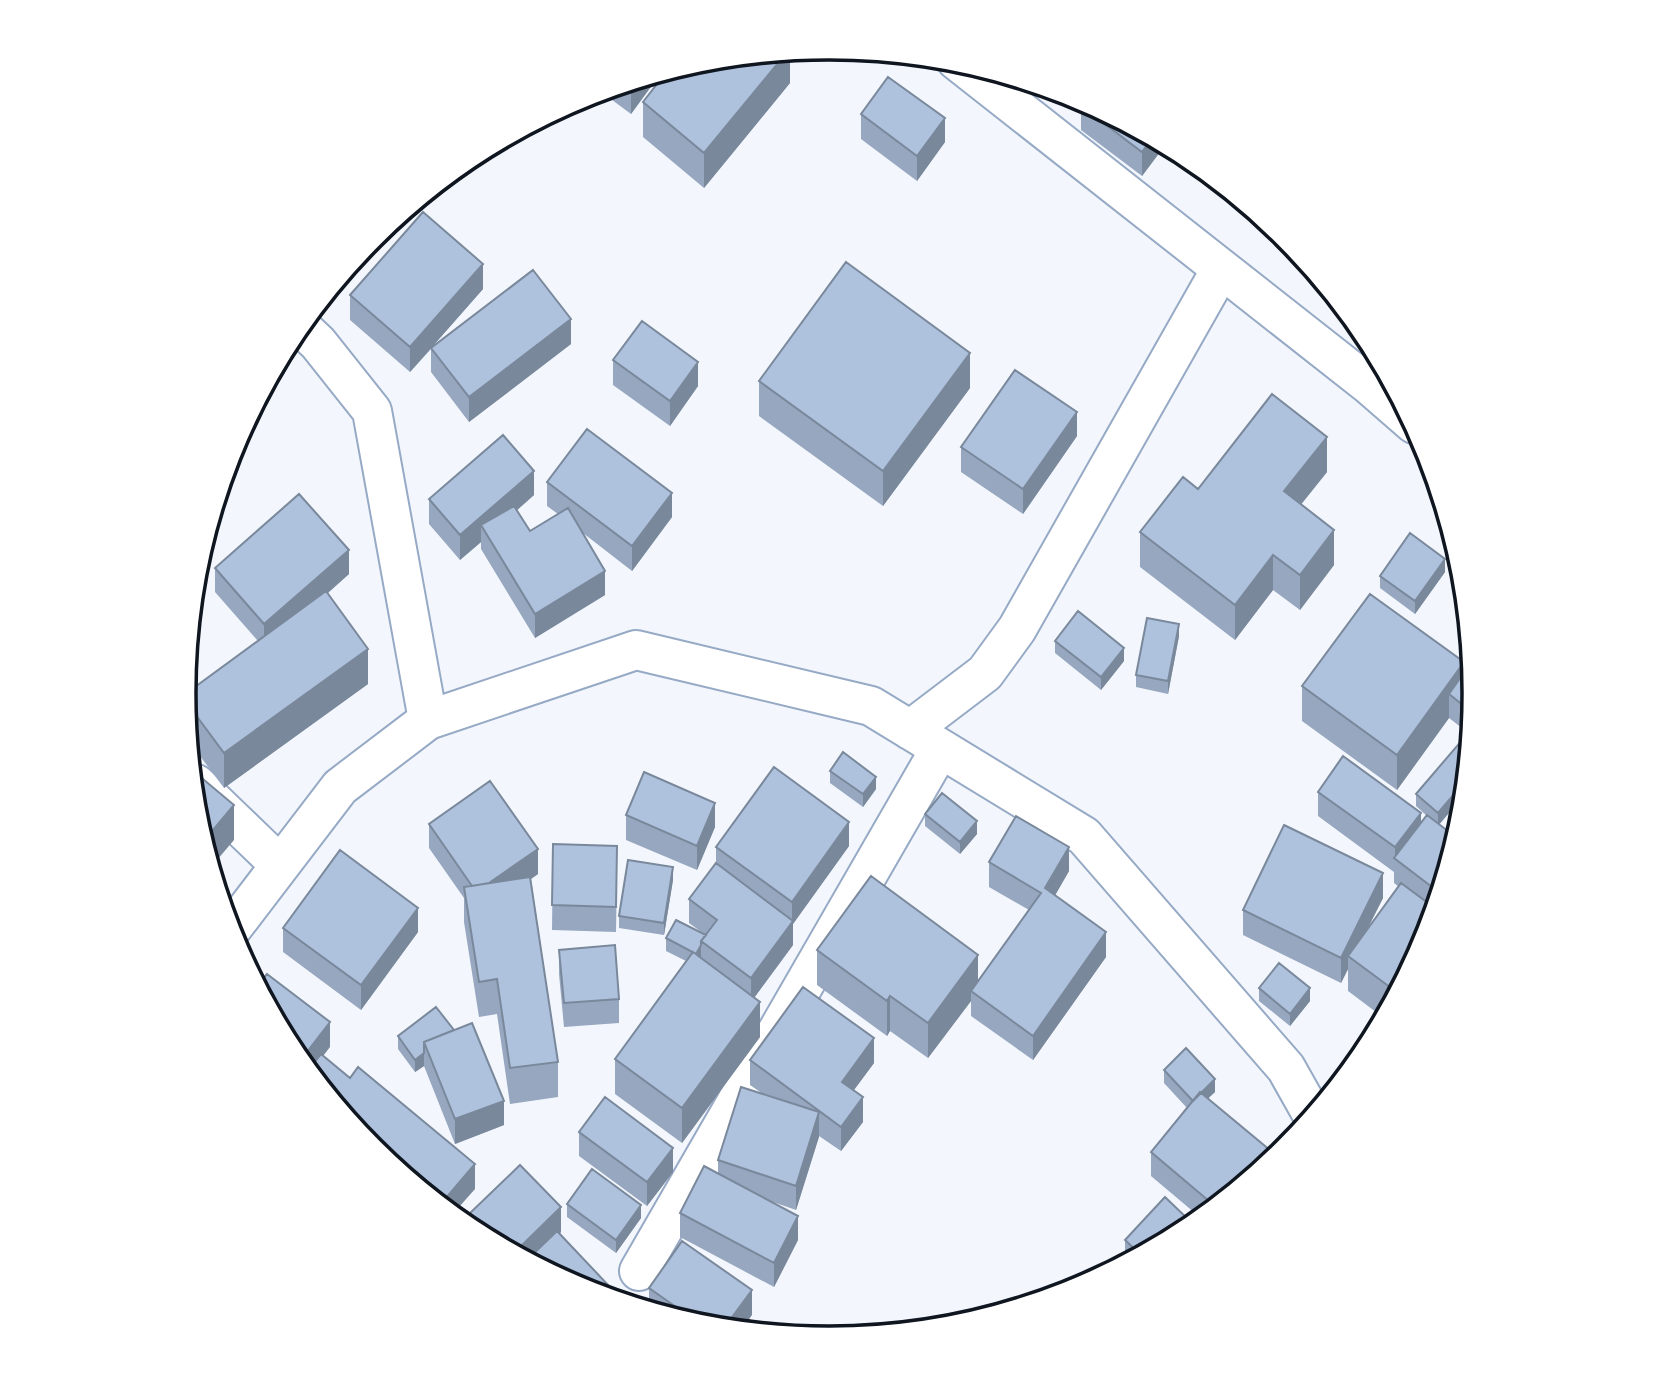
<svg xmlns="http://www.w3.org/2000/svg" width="1659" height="1386" viewBox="0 0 1659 1386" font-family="'Varela Round',sans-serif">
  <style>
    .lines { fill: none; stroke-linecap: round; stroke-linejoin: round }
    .street-casing { stroke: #96a9c5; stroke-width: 42 }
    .street { stroke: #fff; stroke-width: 38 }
    .wall { fill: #96a7bf }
    .shaded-wall { fill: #7a889b }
    .building { fill: #aec2de; stroke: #7a889b; stroke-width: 2 }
    .rim { fill: none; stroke: #0f1620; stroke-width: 3.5 }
  </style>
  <rect width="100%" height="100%" fill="#f3f7fd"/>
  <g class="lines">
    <defs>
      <path id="street" d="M 956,60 L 1368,384 L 1414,424
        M 300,326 L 318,343 L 372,411 L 428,720
        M 910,730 L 985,673 L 1017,629 L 1221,269
        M 196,784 L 280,865
        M 230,931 L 340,787 L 428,720 L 636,650 L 871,706 L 1084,836 L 1286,1068 L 1313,1116
        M 639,1271 L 940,749"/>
    </defs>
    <use href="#street" class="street-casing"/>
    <use href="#street" class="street"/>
  </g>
  <path class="wall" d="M 790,51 L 790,83 L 704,188 L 643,137 L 643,102 Z
    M 661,73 L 631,114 L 600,91 Z
    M 1019,79 L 1037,84 L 1032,90 Z
    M 1081,106 L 1166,144 L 1142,176 L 1081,130 Z
    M 861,114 L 945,142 L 917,181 L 861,139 Z
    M 483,289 L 432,347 L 571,344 L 469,422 L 431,372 L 431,349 L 410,372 L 350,320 L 350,295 Z
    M 613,360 L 698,386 L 670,426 L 613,385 Z
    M 759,381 L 970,388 L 883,506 L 759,416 Z
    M 1077,436 L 1023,514 L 961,472 L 961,447 Z
    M 1327,472 L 1301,504 L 1334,565 L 1300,610 L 1273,590 L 1235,640 L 1140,567 L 1140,532 L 1198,489 Z
    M 547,482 L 672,517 L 632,571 L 583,533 L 605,595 L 535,638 L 481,549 L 481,542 L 460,560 L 429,524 L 429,499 L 534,495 L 517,510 L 530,531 L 558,514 L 547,506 Z
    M 215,568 L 349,574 L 328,593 L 368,684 L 224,788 L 188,740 L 184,695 L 258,641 L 215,592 Z
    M 1445,572 L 1415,614 L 1380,588 L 1380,576 Z
    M 1179,636 L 1168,694 L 1136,687 L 1136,675 Z
    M 1055,641 L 1124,661 L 1101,690 L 1055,653 Z
    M 1464,672 L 1475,693 L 1471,735 L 1449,718 L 1397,790 L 1302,721 L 1302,686 Z
    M 1470,744 L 1465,794 L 1439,824 L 1457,838 L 1426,940 L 1384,1018 L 1348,991 L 1348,969 L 1341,983 L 1243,935 L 1243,910 L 1383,898 L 1366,931 L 1399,887 L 1394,883 L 1394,872 L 1318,816 L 1318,792 L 1421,823 L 1427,816 L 1416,806 L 1416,794 Z
    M 830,771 L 876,789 L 863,807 L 830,783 Z
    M 925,814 L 977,834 L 960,854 L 925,826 Z
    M 626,815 L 715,827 L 697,870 L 626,840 Z
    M 429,824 L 538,874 L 531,879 L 558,1062 L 558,1097 L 510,1104 L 497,1014 L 479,1017 L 464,922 L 464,898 L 429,848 Z
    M 553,844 L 617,870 L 616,932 L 552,930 Z
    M 849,846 L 793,924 L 793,945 L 754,998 L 760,1037 L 682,1143 L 615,1094 L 615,1059 L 686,961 L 666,951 L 666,938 L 704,934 L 689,923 L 689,899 L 716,863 L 716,847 Z
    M 989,862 L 1069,871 L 1055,895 L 1106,957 L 1033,1060 L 971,1016 L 971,1001 L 928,1058 L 890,1031 L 887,1036 L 817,985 L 817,950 L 978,980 L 1029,910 L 989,887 Z
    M 673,880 L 664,935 L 619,928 L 619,916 Z
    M 283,928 L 418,932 L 361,1010 L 283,952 Z
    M 559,950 L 619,999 L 619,1023 L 564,1027 L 559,974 Z
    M 1259,988 L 1310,1001 L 1290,1026 L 1259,1001 Z
    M 436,1007 L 504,1125 L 455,1144 L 424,1066 L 415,1072 L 398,1049 L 398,1036 Z
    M 750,1060 L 874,1063 L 854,1090 L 863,1122 L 841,1151 L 819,1136 L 796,1210 L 773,1202 L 798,1240 L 774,1287 L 680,1237 L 680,1213 L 718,1173 L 718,1160 L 763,1094 L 750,1085 Z
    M 1164,1070 L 1215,1092 L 1208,1098 L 1271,1162 L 1202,1219 L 1151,1176 L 1151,1152 L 1187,1108 L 1164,1083 Z
    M 579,1132 L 673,1172 L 647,1206 L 579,1156 Z
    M 567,1204 L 641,1218 L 616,1253 L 567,1217 Z
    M 469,1214 L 561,1232 L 559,1234 L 609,1298 L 582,1289 L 470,1230 L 469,1229 Z
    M 1188,1230 L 1133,1260 L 1125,1252 L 1125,1240 Z
    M 649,1288 L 752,1315 L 703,1326 L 649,1310 Z"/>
  <path class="shaded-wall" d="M 788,51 L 790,51 L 790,83 L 704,188 L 704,153 Z
    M 661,73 L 631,114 L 631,89 L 638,80 Z
    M 1032,83 L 1037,84 L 1032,90 Z
    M 945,118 L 945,142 L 917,181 L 917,156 Z
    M 1153,137 L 1166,144 L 1142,176 L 1142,152 Z
    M 483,264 L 483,289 L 410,372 L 410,347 Z
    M 571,319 L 571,344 L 469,422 L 469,397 Z
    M 970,353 L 970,388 L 883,506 L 883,471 Z
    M 698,362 L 698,386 L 670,426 L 670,401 Z
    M 1077,412 L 1077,436 L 1023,514 L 1023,489 Z
    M 1327,437 L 1327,472 L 1284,526 L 1284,491 Z
    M 534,471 L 534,495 L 488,536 L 481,525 L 481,542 L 460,560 L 460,535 Z
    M 672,493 L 672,517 L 632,571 L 632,546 Z
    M 1334,530 L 1334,565 L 1300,610 L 1300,575 Z
    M 349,550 L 349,574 L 264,649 L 264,624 Z
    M 1273,555 L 1273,590 L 1235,640 L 1235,605 Z
    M 1445,559 L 1445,572 L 1415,614 L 1415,601 Z
    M 605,571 L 605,595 L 535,638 L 535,614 Z
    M 1179,624 L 1179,636 L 1168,694 L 1168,681 Z
    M 1124,648 L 1124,661 L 1101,690 L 1101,677 Z
    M 368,649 L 368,684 L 224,788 L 224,753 Z
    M 1464,662 L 1464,697 L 1449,694 L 1449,718 L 1397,790 L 1397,755 Z
    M 876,777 L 876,789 L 863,807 L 863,794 Z
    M 1467,779 L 1465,794 L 1438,826 L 1438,813 Z
    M 715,803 L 715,827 L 697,870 L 697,846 Z
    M 234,805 L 234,840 L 211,867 L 203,842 Z
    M 1421,813 L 1421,837 L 1395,859 L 1395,847 Z
    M 977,821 L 977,834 L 960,854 L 960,842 Z
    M 849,822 L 849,846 L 793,924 L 793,945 L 751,1002 L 751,978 L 792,923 L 792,902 Z
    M 1069,847 L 1069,871 L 1045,913 L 1045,888 Z
    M 538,849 L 538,874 L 477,916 L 477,892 Z
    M 673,867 L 673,880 L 664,935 L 664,923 Z
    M 1383,873 L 1383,898 L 1352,960 L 1348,956 L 1348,969 L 1341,983 L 1341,958 Z
    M 418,908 L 418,932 L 361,1010 L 361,985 Z
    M 1106,932 L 1106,957 L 1033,1060 L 1033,1036 Z
    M 701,945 L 701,958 L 696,967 L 696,954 Z
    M 978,955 L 978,990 L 971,991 L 971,1001 L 928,1058 L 928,1023 Z
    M 1310,988 L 1310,1001 L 1290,1026 L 1290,1014 Z
    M 890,996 L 890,1031 L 887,1036 L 887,1001 Z
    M 760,1002 L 760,1037 L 682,1143 L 682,1108 Z
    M 330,1022 L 330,1047 L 310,1073 L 300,1061 Z
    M 874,1038 L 874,1063 L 842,1106 L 842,1082 Z
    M 424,1053 L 424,1066 L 415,1072 L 415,1060 Z
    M 1215,1079 L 1215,1092 L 1193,1113 L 1193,1101 Z
    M 863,1097 L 863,1122 L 841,1151 L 841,1127 Z
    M 504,1101 L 504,1125 L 455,1144 L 455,1119 Z
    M 819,1112 L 819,1137 L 796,1210 L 796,1186 Z
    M 673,1148 L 673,1172 L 647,1206 L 647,1182 Z
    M 1271,1151 L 1271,1162 L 1238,1189 Z
    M 475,1164 L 475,1189 L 452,1215 L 440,1205 Z
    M 641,1205 L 641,1218 L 616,1253 L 616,1240 Z
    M 561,1207 L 561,1232 L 530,1262 L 514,1253 Z
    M 798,1216 L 798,1240 L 774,1287 L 774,1263 Z
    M 609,1286 L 609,1298 L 600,1295 Z
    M 752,1290 L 752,1315 L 741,1330 L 724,1328 Z"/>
  <path class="building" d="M 788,51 L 704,153 L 643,102 L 668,70 L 704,60 Z
    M 888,77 L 945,118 L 917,156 L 861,114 Z
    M 638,80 L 631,89 L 623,84 Z
    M 1084,101 L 1153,137 L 1142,152 L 1081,106 Z
    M 423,212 L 483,264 L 410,347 L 350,295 Z
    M 846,262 L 970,353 L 883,471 L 759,381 Z
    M 533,270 L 571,319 L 469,397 L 431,348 Z
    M 642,321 L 698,362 L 670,401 L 613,360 Z
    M 1015,370 L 1077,412 L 1023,489 L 961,447 Z
    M 1272,394 L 1327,437 L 1284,491 L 1334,530 L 1300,575 L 1273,555 L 1235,605 L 1140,532 L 1183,477 L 1198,489 Z
    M 587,429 L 672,493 L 632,546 L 547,482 Z
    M 503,435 L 534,471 L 460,535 L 429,499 Z
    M 299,494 L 349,550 L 264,624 L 215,568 Z
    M 514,506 L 530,531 L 568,508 L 605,571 L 535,614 L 481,525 Z
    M 1410,533 L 1445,559 L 1415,601 L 1380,576 Z
    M 326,591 L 368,649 L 224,753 L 184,699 L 184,695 Z
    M 1370,594 L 1464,662 L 1397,755 L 1302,686 Z
    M 1078,611 L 1124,648 L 1101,677 L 1055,641 Z
    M 1147,618 L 1179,624 L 1168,681 L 1136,675 Z
    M 1470,664 L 1473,666 L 1475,693 L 1473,713 L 1449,694 Z
    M 1463,739 L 1470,744 L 1467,779 L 1438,813 L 1416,794 Z
    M 843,752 L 876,777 L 863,794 L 830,771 Z
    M 1343,756 L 1421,813 L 1395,847 L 1318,792 Z
    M 774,767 L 849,822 L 792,902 L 716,847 Z
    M 191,769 L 234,805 L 203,842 L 196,819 Z
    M 644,772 L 715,803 L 697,846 L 626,815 Z
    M 490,781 L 538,849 L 489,883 L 472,886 L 429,824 Z
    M 942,793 L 977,821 L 960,842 L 925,814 Z
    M 1427,815 L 1457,838 L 1440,893 L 1394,858 Z
    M 1016,816 L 1069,847 L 1045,888 L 1106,932 L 1033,1036 L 971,991 L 1041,893 L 989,862 Z
    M 1284,825 L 1383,873 L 1341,958 L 1243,910 Z
    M 553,844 L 617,846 L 616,907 L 552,905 Z
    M 340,850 L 418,908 L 361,985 L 283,928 Z
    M 628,860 L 673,867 L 664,923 L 619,916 Z
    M 716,863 L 793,921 L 751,978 L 701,941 L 717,920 L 689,899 Z
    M 871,876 L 978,955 L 928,1023 L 890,996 L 887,1001 L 817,950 Z
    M 530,877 L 558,1062 L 510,1068 L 497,979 L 479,982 L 464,887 Z
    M 1401,883 L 1436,909 L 1426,940 L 1398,993 L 1348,956 Z
    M 676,920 L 706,935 L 701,941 L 701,945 L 696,954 L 666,938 Z
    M 615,945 L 619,999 L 564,1003 L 559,950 Z
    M 693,952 L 760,1002 L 682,1108 L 615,1059 Z
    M 1279,963 L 1310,988 L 1290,1014 L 1259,988 Z
    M 267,974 L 330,1022 L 300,1061 L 292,1051 L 257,986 Z
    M 803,987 L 874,1038 L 842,1082 L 863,1097 L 841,1127 L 750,1060 Z
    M 436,1007 L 454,1030 L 424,1042 L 424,1053 L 415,1060 L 398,1036 Z
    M 472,1023 L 504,1101 L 455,1119 L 424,1042 Z
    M 1186,1048 L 1215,1079 L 1193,1101 L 1164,1070 Z
    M 321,1054 L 350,1078 L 358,1067 L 475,1164 L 440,1205 L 373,1149 L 308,1070 Z
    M 741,1087 L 819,1112 L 796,1186 L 718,1160 Z
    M 1200,1092 L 1271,1151 L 1238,1189 L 1216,1207 L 1151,1152 Z
    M 605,1097 L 673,1148 L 647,1182 L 579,1132 Z
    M 520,1165 L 561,1207 L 514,1253 L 499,1245 L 469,1214 Z
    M 704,1166 L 798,1216 L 774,1263 L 680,1213 Z
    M 592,1169 L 641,1205 L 616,1240 L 567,1204 Z
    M 1165,1197 L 1194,1225 L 1188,1230 L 1141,1255 L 1125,1240 Z
    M 557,1231 L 609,1286 L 600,1295 L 582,1289 L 527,1260 Z
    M 682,1241 L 752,1290 L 724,1328 L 703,1326 L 649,1288 Z
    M 747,1317 L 758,1332 L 730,1329 Z"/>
  <path d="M0 0H1659V1386H0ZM196 693a633 633 0 1 1 1266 0a633 633 0 1 1-1266 0Z" fill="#fff" fill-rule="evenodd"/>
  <path class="rim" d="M196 693a633 633 0 1 1 1266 0a633 633 0 1 1-1266 0Z"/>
</svg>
